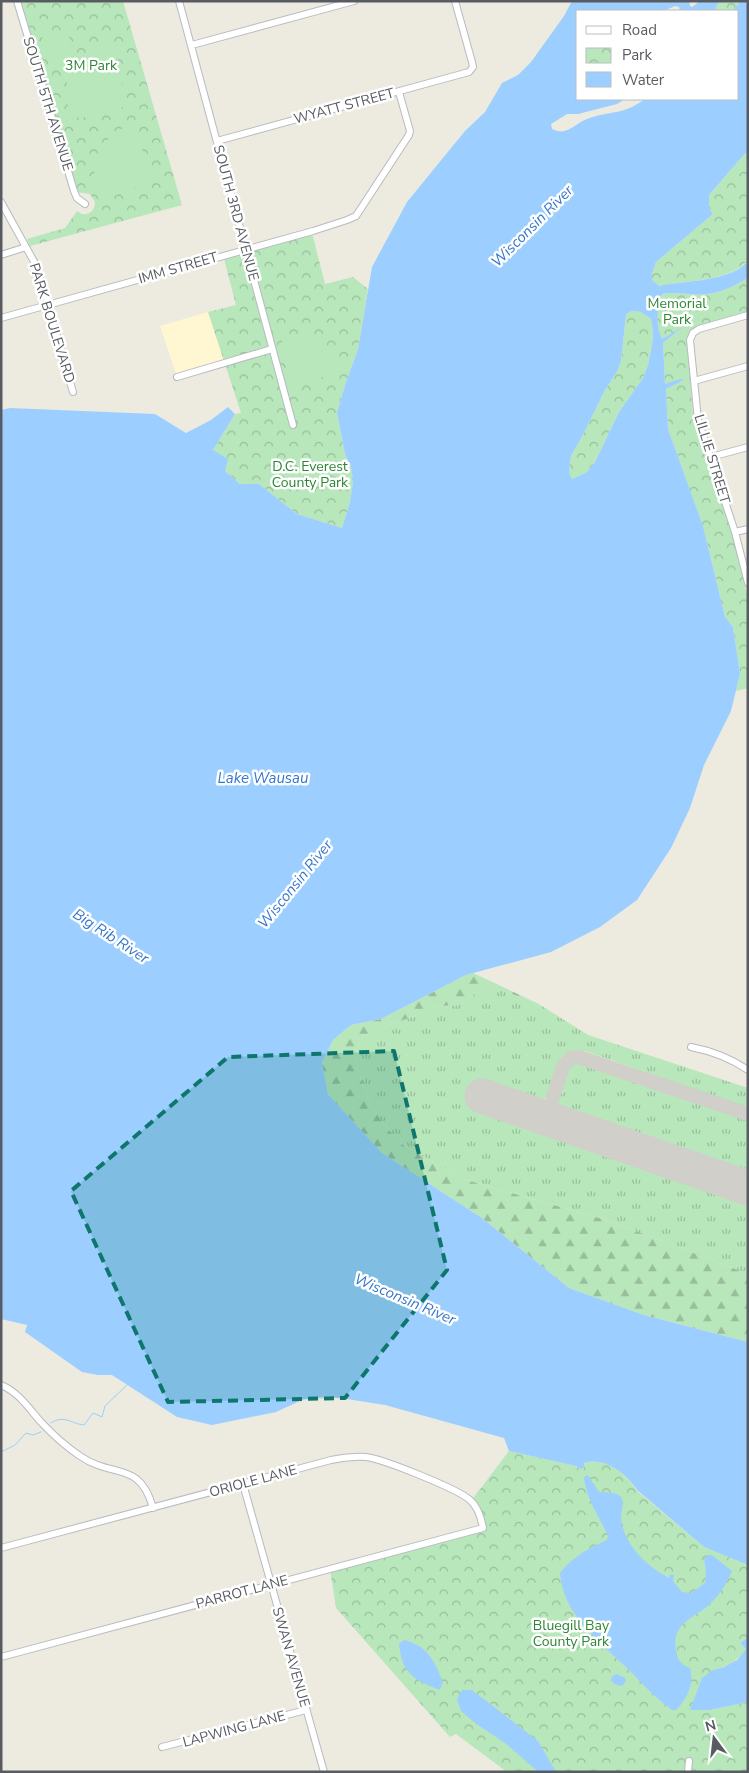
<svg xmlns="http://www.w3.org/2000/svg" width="749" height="1773" viewBox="0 0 749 1773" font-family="'Nunito Sans',sans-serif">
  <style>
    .commercial { fill: #fff7d1 }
    .grass { fill: url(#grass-tufts) }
    .forest { fill: url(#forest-firs) }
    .park { fill: url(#park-crowns) }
    .pitch { fill: #b8e7bb }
    .water { fill: #9ccfff; fill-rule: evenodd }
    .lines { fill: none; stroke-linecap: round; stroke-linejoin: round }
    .stream { stroke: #9ccfff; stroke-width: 1 }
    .taxiway { stroke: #d0cfca; stroke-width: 14 }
    .runway { stroke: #d0cfca; stroke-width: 35 }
    .minor-casing { stroke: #b7bac0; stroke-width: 8 }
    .minor { stroke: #fff; stroke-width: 6 }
    .marked { fill: #0f766e; fill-opacity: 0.2; stroke: #0f766e; stroke-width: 4; stroke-dasharray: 10 6; stroke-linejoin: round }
    .labels { text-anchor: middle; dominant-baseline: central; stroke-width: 5; stroke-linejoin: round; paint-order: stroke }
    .park-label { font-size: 14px; fill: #2d8535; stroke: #fff }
    .street-label { font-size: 14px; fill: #585c62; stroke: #fff }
    .water-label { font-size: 15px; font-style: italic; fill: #3577cc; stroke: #fff }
  </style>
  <defs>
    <pattern id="grass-tufts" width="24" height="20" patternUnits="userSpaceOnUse" patternTransform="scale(1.25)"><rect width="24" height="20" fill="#b8e7bb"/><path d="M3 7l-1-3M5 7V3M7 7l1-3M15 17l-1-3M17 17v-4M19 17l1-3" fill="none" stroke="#98be9b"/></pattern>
    <pattern id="forest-firs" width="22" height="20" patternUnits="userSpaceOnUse" patternTransform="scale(1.25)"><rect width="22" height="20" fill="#b8e7bb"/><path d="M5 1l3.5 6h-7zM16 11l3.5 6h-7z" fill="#98be9b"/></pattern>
    <pattern id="park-crowns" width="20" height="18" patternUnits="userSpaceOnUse" patternTransform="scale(1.25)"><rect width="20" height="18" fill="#b8e7bb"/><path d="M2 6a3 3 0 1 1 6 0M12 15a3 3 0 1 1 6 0" fill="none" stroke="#98be9b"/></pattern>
  </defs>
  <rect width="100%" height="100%" fill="#edeadf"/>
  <path class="commercial" d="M 208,312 L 225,363 L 177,377 L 160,326 Z"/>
  <path class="grass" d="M 487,985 L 537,1003 L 588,1035 L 748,1088 L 748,1108 L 585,1051 C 575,1050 568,1051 561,1058 L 546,1097 C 541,1102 538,1103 531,1102 L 487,1087 L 479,1108 L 748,1202 L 748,1274 L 613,1222 L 463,1179 L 403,1145 L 384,1125 L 369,1102 L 356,1064 L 358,1046 L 363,1036 L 439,1006 L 460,1005 Z
    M 579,1062 L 748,1120 L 748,1177 L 562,1112 L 558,1106 C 556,1095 562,1078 568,1069 C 570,1065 574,1064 579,1062 Z"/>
  <path class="forest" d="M 473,973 L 537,1003 L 487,985 L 460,1005 L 439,1006 L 363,1036 L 358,1046 L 356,1064 L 369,1102 L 384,1125 L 403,1145 L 463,1179 L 613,1222 L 748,1274 L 748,1342 L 644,1315 L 569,1288 L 482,1218 L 382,1153 L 328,1094 L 322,1063 L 333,1040 L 351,1025 L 381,1019 L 466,975 Z"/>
  <path class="park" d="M 21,1 L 123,1 L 182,205 L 30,246 L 27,239 L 65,228 L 77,211 L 82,214 C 90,215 95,210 95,202 L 90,194 L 76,192 Z
    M 719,1 L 741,1 L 732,11 L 715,11 Z
    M 748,150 L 748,259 C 736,281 682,281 659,286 L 652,280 L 652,274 L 656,262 L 713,214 L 709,208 L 709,195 Z
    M 312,233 L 325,284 L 353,277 L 368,289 L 358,349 L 345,385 L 337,413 L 345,454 L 351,467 L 353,481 L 350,502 L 342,528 L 297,514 L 259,484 L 240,484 L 225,471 L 213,450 L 235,414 L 241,413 L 208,312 L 236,305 L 223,255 L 246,249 L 250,255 L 251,251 Z
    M 748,278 L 748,311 L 700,325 L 690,331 L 687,338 L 693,415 L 731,526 L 748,599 L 748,688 L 736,691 L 740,674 L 733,627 L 725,617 L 703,526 L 668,429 L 666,389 L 682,381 L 682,378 L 665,385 L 663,343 L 681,329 L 662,339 C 654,322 657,312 662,294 C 677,291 692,296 707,294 C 722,293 735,285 748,278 Z
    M 634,311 L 641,312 L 651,319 L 653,334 L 652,345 L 648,365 L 643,378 L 619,412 L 595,462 L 587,472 L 572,479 L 569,472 L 571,456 L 583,435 L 605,390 L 617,372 L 621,361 L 626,315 L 629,312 Z
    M 509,1451 L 576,1466 L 581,1469 L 584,1468 L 584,1463 C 604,1456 627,1474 637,1491 L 704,1547 L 748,1565 L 748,1637 L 740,1643 L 746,1649 C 736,1662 729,1666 713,1670 L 710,1710 L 748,1702 L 748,1772 L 507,1772 L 456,1734 L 450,1737 L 336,1608 L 330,1569 L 482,1528 L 471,1501 Z"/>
  <path class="pitch" d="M 67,29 L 74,56 L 50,63 L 42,36 Z
    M 110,46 L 128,102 L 124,107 L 82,118 C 64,118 63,84 71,72 C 80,60 95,50 110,46 Z
    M 126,126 L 134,130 L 153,176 L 150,181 L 101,201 C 88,165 92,147 126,126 Z
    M 294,334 C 320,338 330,348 340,371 L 294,387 L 289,385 L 281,335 Z"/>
  <path class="water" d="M 572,1 L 689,1 L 690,6 L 692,7 L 700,1 L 719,1 L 715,11 L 680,11 L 679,7 L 675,6 L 664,11 L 578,11 L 578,99 L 625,99 L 617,104 L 578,114 L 567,114 L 551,124 L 552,129 C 567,137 575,123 587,119 C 611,110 622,116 645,99 L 738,99 L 738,11 L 732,11 L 741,1 L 748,1 L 748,150 L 709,195 L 709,208 L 713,214 L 656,262 L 652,274 L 652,280 L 659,286 C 682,281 736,281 748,260 L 748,278 C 735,285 722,293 707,294 C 692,296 677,291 662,294 C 657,310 655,323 662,339 L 683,327 L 663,343 L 665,384 L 683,378 L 682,381 L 666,389 L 668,429 L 703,526 L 725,617 L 733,627 L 740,674 L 731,711 L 704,765 L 690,808 L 671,848 L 637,900 L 600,927 L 551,952 L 466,975 L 381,1019 L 351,1025 L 333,1040 L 322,1063 L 328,1094 L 382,1153 L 482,1218 L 569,1288 L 644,1315 L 748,1342 L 748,1565 L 704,1547 L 637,1490 C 627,1474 604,1456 584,1463 L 584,1468 L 581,1469 L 576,1466 L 509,1451 L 504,1438 L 385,1405 L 328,1396 L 302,1400 L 276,1412 L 212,1425 L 177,1417 L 112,1375 L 98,1375 L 82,1372 L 25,1332 L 27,1325 L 1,1319 L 1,410 L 10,408 L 155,414 L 186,433 L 211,420 L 228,407 L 235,414 L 213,450 L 228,459 L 225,471 L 240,484 L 259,484 L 297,514 L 342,528 L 350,502 L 353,481 L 351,467 L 345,454 L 337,413 L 345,385 L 358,349 L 372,267 L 407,202 L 465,131 L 485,112 L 502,83 L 518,75 L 531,62 L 564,16 ZM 634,311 L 641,312 L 651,319 L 653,334 L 652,345 L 648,365 L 643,378 L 619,412 L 595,462 L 587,472 L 572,479 L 569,472 L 571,456 L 583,435 L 605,390 L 617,372 L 621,361 L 626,315 L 629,312 Z
    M 588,1475 L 599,1492 C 606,1492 617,1492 621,1497 C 625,1503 621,1510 621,1516 C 622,1543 646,1566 669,1578 L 670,1574 L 674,1575 L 673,1581 L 682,1592 L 691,1593 L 705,1583 L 706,1572 L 704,1558 L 708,1555 L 712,1555 L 732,1571 C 728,1581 721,1593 713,1601 C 710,1605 705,1608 701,1611 C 679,1625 671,1632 678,1659 L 685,1666 L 690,1668 C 695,1684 686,1700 676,1710 L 672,1710 C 654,1697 643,1684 627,1668 C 599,1641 563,1615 560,1573 C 572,1557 589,1548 607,1540 L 608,1536 C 600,1518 585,1497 584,1477 Z
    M 748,1637 L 748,1702 L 710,1710 L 690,1710 L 702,1678 L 713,1670 L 724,1667 L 737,1660 L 746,1649 L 740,1643 Z
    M 404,1640 C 428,1646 434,1660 443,1682 L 440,1690 C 430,1686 415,1681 408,1671 C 402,1665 400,1652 399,1644 Z
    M 617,1674 L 625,1678 L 626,1681 L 622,1686 L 616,1685 L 611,1681 L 612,1676 Z
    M 462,1690 L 472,1690 L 538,1741 L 556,1772 L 539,1772 L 536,1770 L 505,1743 L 475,1723 L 461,1711 L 457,1699 Z"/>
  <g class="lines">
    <path class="stream" d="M 51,1423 C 64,1414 72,1424 84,1425 L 93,1413 L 102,1417 L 105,1406 L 128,1384
      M 1,1452 L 15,1445 L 26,1433 L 33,1435 L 41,1432"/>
    <path class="taxiway" d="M 546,1119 L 563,1066 L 571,1058 L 579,1057 L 748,1114"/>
    <path class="runway" d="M 482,1096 L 748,1188"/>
    <defs>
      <path id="minor" d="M 17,1 L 74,191 L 77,198 L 85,204
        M 179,1 L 293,425
        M 192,45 L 354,1
        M 217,141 L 469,72 L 473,67 L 472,62 L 455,1
        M 1,202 L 37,267 L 73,392
        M 1,255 L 26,247
        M 748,315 L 699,329 L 693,333 L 690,340 L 698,420 L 735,532 L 748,583
        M 1,318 L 313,231 L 347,220 L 356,216 L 409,135 L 410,131 L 399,92
        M 177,377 L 272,349
        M 694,381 L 748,366
        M 711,457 L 748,447
        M 735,532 L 748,529
        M 691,1047 C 712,1051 730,1058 748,1070
        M 1,1385 C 18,1392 28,1407 40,1421 C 52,1434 65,1446 80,1456 C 113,1479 140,1460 153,1508
        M 243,1484 L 324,1772
        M 1,1548 L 331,1460 C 342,1458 354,1456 366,1457 C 383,1459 458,1489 470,1500 C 478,1507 481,1517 483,1528 L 1,1657
        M 162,1747 L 306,1710
        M 688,1772 L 689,1761"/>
    </defs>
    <use href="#minor" class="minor-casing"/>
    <use href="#minor" class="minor"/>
  </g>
  <path class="marked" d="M 394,1051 L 447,1270 L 345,1398 L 168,1402 L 71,1191 L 228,1057 Z"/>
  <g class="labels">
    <g class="park-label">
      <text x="91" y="65">3M Park</text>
      <text x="677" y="303">Memorial<tspan x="677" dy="16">Park</tspan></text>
      <text x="310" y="466">D.C. Everest<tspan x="310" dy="16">County Park</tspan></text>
      <text x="571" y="1625">Bluegill Bay<tspan x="571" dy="16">County Park</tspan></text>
    </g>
    <g class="street-label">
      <text transform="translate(48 104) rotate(73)">SOUTH 5TH AVENUE</text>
      <text transform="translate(344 106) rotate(-15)">WYATT STREET</text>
      <text transform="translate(236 213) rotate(75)">SOUTH 3RD AVENUE</text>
      <text transform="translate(178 268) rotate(-16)">IMM STREET</text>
      <text transform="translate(52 323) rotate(73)">PARK BOULEVARD</text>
      <text transform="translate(712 459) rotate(73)">LILLIE STREET</text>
      <text transform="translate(253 1481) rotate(-15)">ORIOLE LANE</text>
      <text transform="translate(242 1592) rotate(-15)">PARROT LANE</text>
      <text transform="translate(291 1657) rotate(74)">SWAN AVENUE</text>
      <text transform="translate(234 1729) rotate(-15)">LAPWING LANE</text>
    </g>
    <g class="water-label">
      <text transform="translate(532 226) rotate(-45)">Wisconsin River</text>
      <text x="263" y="778">Lake Wausau</text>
      <text transform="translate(295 884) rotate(-51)">Wisconsin River</text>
      <text transform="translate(111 936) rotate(33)">Big Rib River</text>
      <text transform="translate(405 1299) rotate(23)">Wisconsin River</text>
    </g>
  </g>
  <rect width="749" height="1773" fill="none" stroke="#585c62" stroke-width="5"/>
  <rect x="576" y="10" width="162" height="90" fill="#ffffff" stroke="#bcbec0"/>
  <rect x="586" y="26" width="25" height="8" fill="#ffffff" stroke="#bcbec0"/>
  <text x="622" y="35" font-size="15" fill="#585c62">Road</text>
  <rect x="586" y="48" width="25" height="15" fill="url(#park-crowns)" stroke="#bcbec0"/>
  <text x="622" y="60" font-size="15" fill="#585c62">Park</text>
  <rect x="586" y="72" width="25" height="15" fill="#9ccfff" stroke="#bcbec0"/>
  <text x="622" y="85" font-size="15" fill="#585c62">Water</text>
  <g transform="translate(714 1738) rotate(345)" stroke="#ffffff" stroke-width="4" paint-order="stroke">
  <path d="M0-4L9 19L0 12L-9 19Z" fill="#585c62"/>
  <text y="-8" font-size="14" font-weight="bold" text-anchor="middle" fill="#585c62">N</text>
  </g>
</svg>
